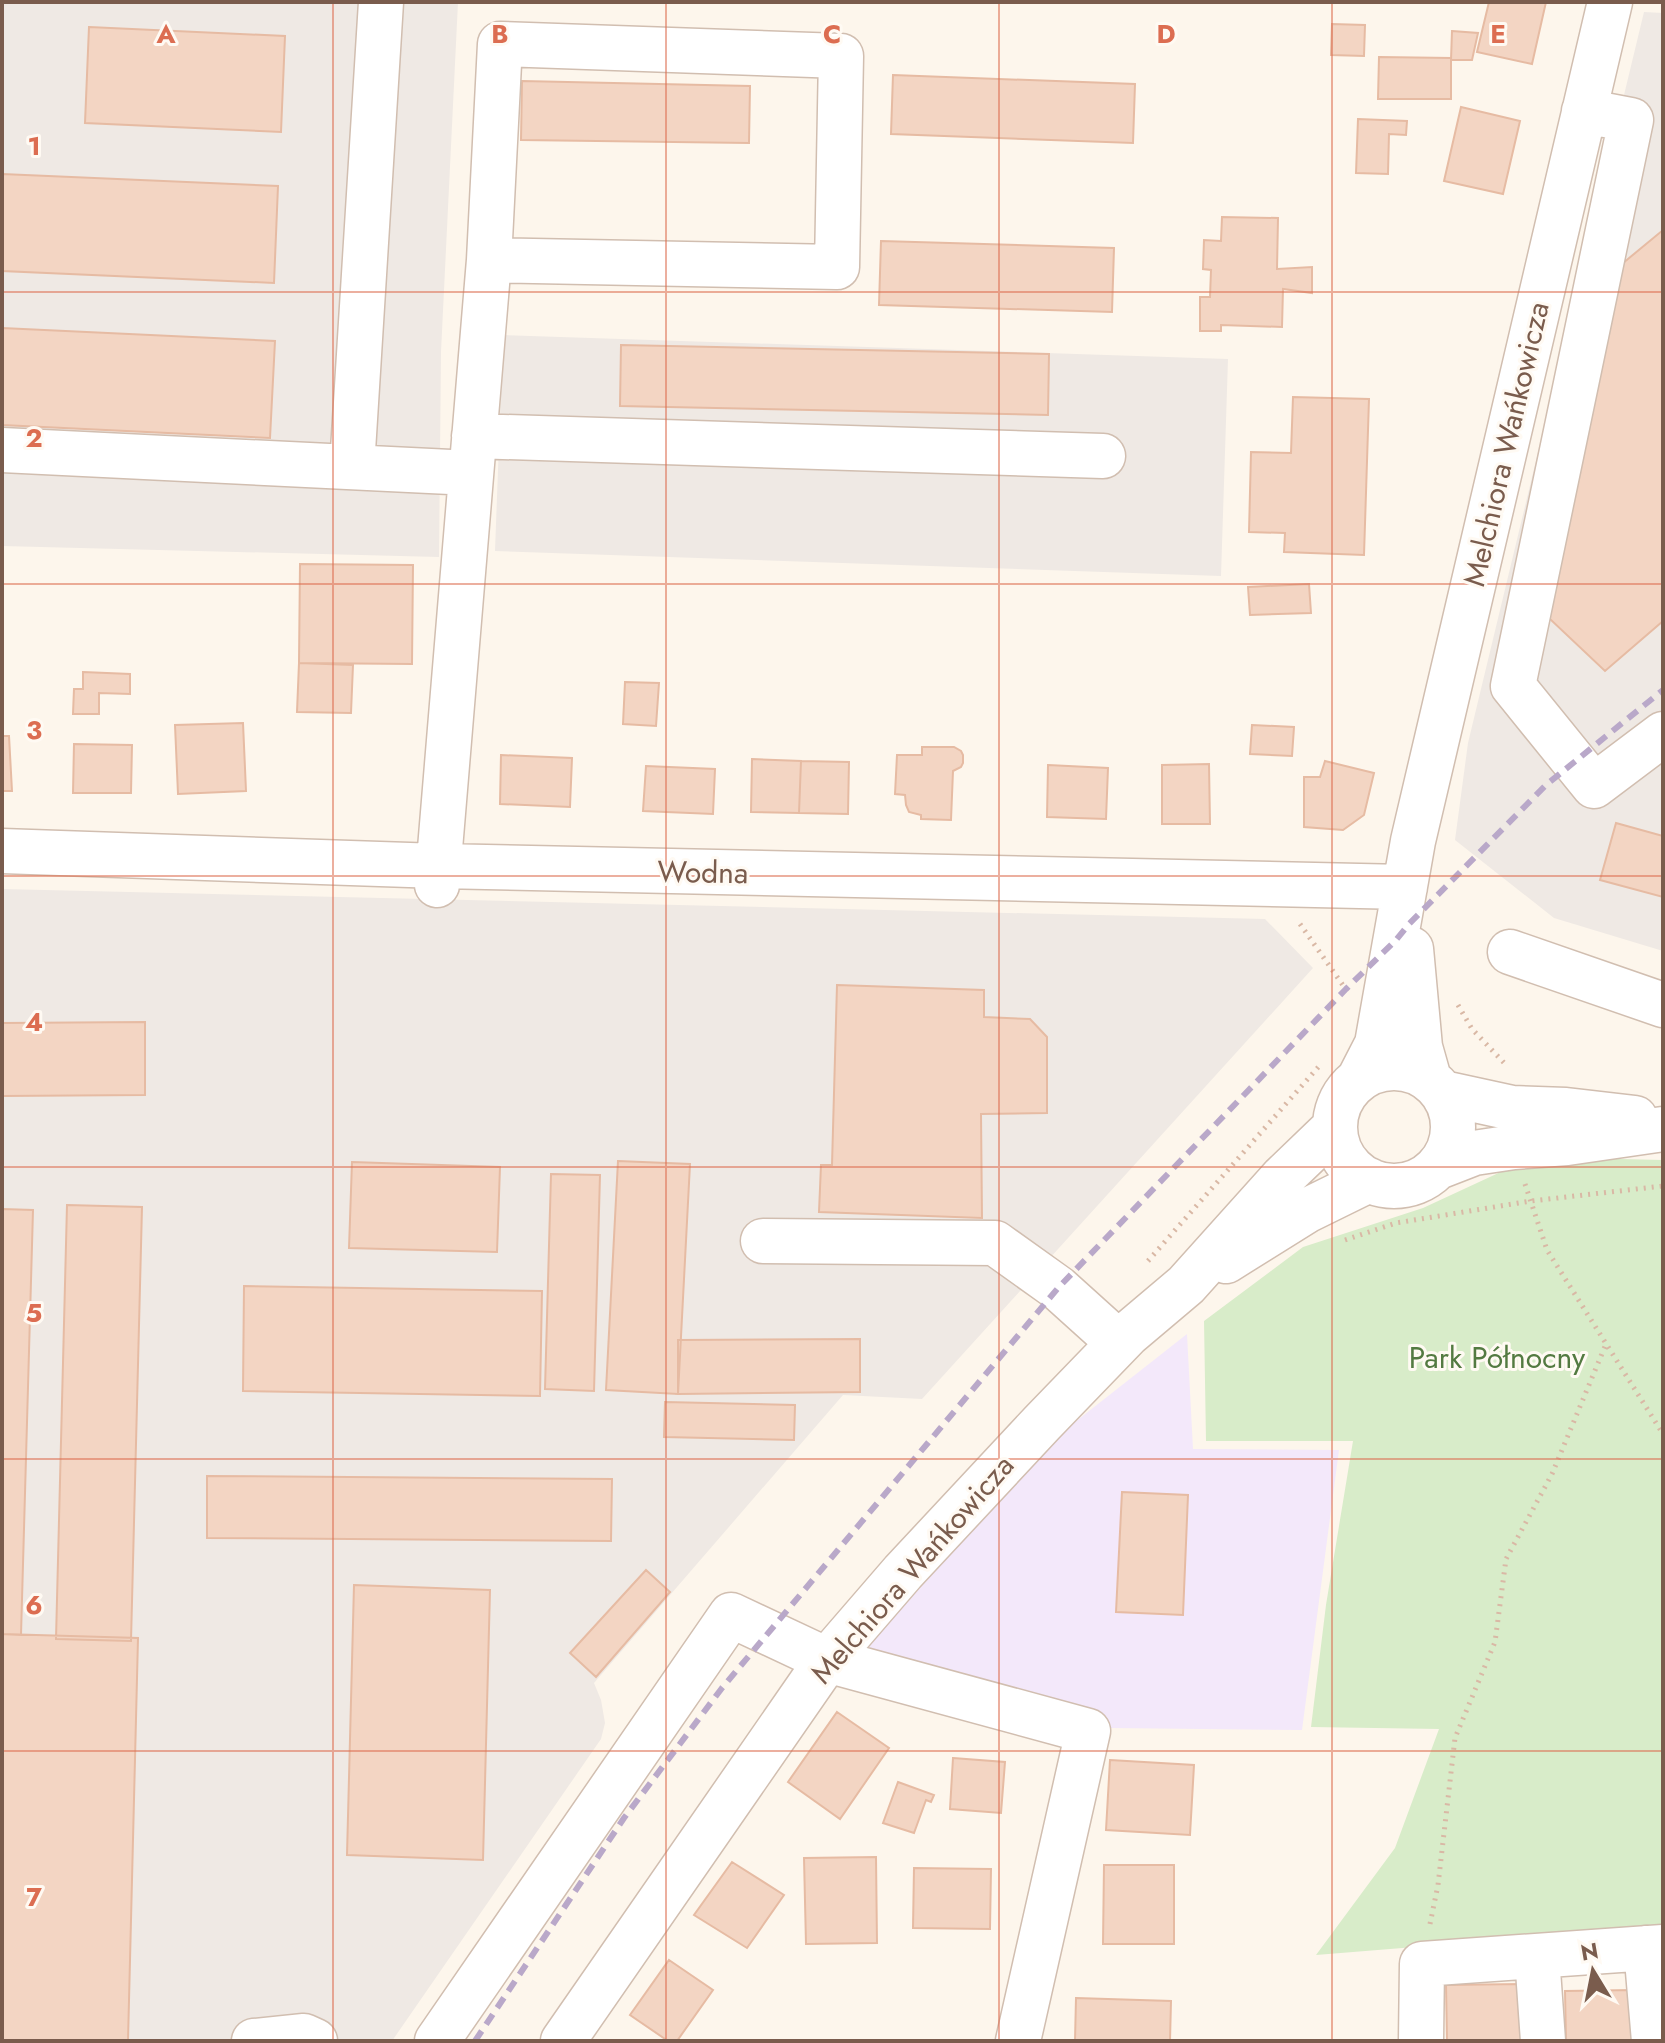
<svg xmlns="http://www.w3.org/2000/svg" width="1665" height="2043" viewBox="0 0 1665 2043" font-family="Jost,sans-serif">
  <style>
    .industrial { fill: #efe9e4 }
    .education { fill: #f3e8fa }
    .green { fill: #d8ecc9 }
    .building { fill: #f3d5c3; stroke: #e6bba3; stroke-width: 2 }
    .lines { fill: none; stroke-linecap: round; stroke-linejoin: round }
    .minor-casing { stroke: #d1beb0; stroke-width: 47 }
    .path { stroke: #d9b8a5; stroke-width: 5; stroke-dasharray: 2 6; stroke-linecap: butt }
    .minor { stroke: #fff; stroke-width: 44 }
    .rail { stroke: #b9a8c9; stroke-width: 6; stroke-dasharray: 12 8; stroke-linecap: butt }
    .grid { fill: none; stroke: #dc6d51; stroke-width: 2; stroke-opacity: 0.55 }
    .labels { text-anchor: middle; dominant-baseline: central; stroke-width: 6; stroke-linejoin: round; paint-order: stroke }
    .street-label { font-size: 30px; fill: #7a5c4d; stroke: #fffaf3 }
    .park-label { font-size: 30px; fill: #537a41; stroke: #fffaf3 }
    .grid-label { font-size: 26px; text-anchor: middle; font-weight: bold; fill: #dc6d51; stroke: #fffaf3; stroke-width: 6; stroke-linejoin: round; paint-order: stroke }
  </style>
  <rect width="100%" height="100%" fill="#fdf6ec"/>
  <path class="industrial" d="M 2,2 L 458,2 L 441,352 L 439,557 L 2,546 Z
    M 1644,12 L 1663,13 L 1663,951 L 1554,918 L 1455,840 L 1468,743 Z
    M 503,335 L 1228,359 L 1221,576 L 495,551 Z
    M 2,889 L 1265,919 L 1313,968 L 922,1399 L 843,1395 L 594,1683 L 601,1700 L 605,1723 L 601,1739 L 392,2041 L 2,2041 Z"/>
  <path class="education" d="M 1187,1334 L 1193,1449 L 1339,1450 L 1302,1730 L 1108,1728 L 864,1650 L 1056,1437 Z"/>
  <path class="green" d="M 1533,1157 L 1663,1160 L 1663,1927 L 1316,1955 L 1395,1848 L 1439,1729 L 1311,1727 L 1326,1605 L 1353,1441 L 1206,1441 L 1204,1321 L 1303,1247 L 1423,1208 Z"/>
  <path class="building" d="M 1489,2 L 1546,2 L 1532,64 L 1477,52 Z
    M 1332,24 L 1365,25 L 1364,56 L 1331,55 Z
    M 89,27 L 285,36 L 281,132 L 85,123 Z
    M 1452,31 L 1478,33 L 1472,60 L 1451,60 Z
    M 1379,57 L 1451,58 L 1451,99 L 1378,99 Z
    M 893,75 L 1135,84 L 1133,143 L 891,134 Z
    M 522,81 L 750,86 L 749,143 L 521,140 Z
    M 1461,107 L 1520,121 L 1503,194 L 1444,181 Z
    M 1358,119 L 1407,121 L 1406,135 L 1389,134 L 1388,174 L 1356,173 Z
    M 2,174 L 278,186 L 274,283 L 2,271 Z
    M 1222,217 L 1278,218 L 1277,269 L 1312,267 L 1312,293 L 1283,289 L 1282,327 L 1221,325 L 1221,331 L 1200,331 L 1200,297 L 1210,297 L 1211,270 L 1203,269 L 1204,240 L 1221,241 Z
    M 1663,230 L 1663,621 L 1605,671 L 1533,603 L 1611,273 Z
    M 881,241 L 1114,248 L 1112,312 L 879,305 Z
    M 2,328 L 275,341 L 270,438 L 2,425 Z
    M 621,345 L 1049,354 L 1048,415 L 620,406 Z
    M 1293,397 L 1369,399 L 1364,555 L 1284,552 L 1285,533 L 1249,532 L 1251,452 L 1291,453 Z
    M 300,564 L 413,565 L 412,664 L 299,663 Z
    M 1309,584 L 1311,613 L 1250,615 L 1248,587 Z
    M 299,663 L 353,665 L 351,713 L 297,712 Z
    M 83,672 L 130,674 L 130,694 L 99,693 L 99,714 L 73,714 L 74,689 L 83,689 Z
    M 625,682 L 659,683 L 656,726 L 623,724 Z
    M 243,723 L 246,791 L 178,794 L 175,725 Z
    M 1252,725 L 1294,727 L 1292,756 L 1250,754 Z
    M 2,736 L 9,736 L 12,791 L 2,791 Z
    M 74,744 L 132,745 L 131,793 L 73,793 Z
    M 922,747 L 954,747 L 961,751 L 963,755 L 963,763 L 961,767 L 953,771 L 951,820 L 921,819 L 921,815 L 909,812 L 906,805 L 905,795 L 895,794 L 897,755 L 922,755 Z
    M 501,755 L 572,758 L 570,807 L 500,804 Z
    M 752,759 L 801,761 L 799,813 L 751,812 Z
    M 801,761 L 849,762 L 848,814 L 799,813 Z
    M 1325,761 L 1374,773 L 1364,815 L 1343,830 L 1304,827 L 1304,777 L 1320,777 Z
    M 1209,764 L 1210,824 L 1162,824 L 1162,765 Z
    M 1048,765 L 1108,768 L 1106,819 L 1047,817 Z
    M 646,766 L 715,769 L 713,814 L 643,811 Z
    M 1616,823 L 1663,836 L 1663,897 L 1600,880 Z
    M 837,985 L 984,990 L 984,1017 L 1030,1019 L 1047,1037 L 1047,1113 L 981,1114 L 982,1218 L 819,1212 L 821,1165 L 832,1165 Z
    M 145,1022 L 145,1095 L 2,1096 L 2,1023 Z
    M 618,1161 L 690,1164 L 678,1394 L 606,1390 Z
    M 352,1162 L 500,1167 L 497,1252 L 349,1248 Z
    M 551,1174 L 600,1175 L 594,1391 L 545,1389 Z
    M 67,1205 L 142,1207 L 131,1641 L 56,1639 Z
    M 2,1209 L 33,1210 L 21,1635 L 2,1634 Z
    M 244,1286 L 542,1291 L 540,1396 L 243,1391 Z
    M 860,1339 L 860,1392 L 678,1394 L 678,1340 Z
    M 665,1402 L 795,1405 L 794,1440 L 664,1437 Z
    M 207,1476 L 612,1479 L 611,1541 L 207,1538 Z
    M 1122,1492 L 1188,1495 L 1183,1615 L 1116,1612 Z
    M 646,1570 L 670,1592 L 596,1677 L 570,1653 Z
    M 354,1585 L 490,1590 L 483,1860 L 347,1855 Z
    M 2,1634 L 138,1638 L 128,2041 L 2,2041 Z
    M 837,1712 L 889,1748 L 840,1819 L 788,1782 Z
    M 953,1758 L 1005,1762 L 1001,1813 L 950,1809 Z
    M 1110,1760 L 1194,1765 L 1190,1835 L 1106,1830 Z
    M 898,1782 L 934,1795 L 931,1802 L 926,1800 L 914,1833 L 883,1823 Z
    M 876,1857 L 877,1943 L 806,1944 L 804,1858 Z
    M 732,1862 L 784,1895 L 747,1948 L 694,1915 Z
    M 1104,1865 L 1174,1865 L 1174,1944 L 1103,1944 Z
    M 914,1868 L 991,1869 L 990,1929 L 913,1928 Z
    M 669,1960 L 713,1990 L 677,2041 L 668,2041 L 630,2015 Z
    M 1522,1984 L 1523,2041 L 1447,2041 L 1446,1985 Z
    M 1634,1990 L 1635,2041 L 1566,2041 L 1565,1991 Z
    M 1076,1998 L 1171,2001 L 1170,2041 L 1075,2041 Z"/>
  <g class="lines">
    <defs>
      <path id="minor" d="M 1584,111 L 1631,120 L 1513,686 L 1594,786 L 1663,734
        M 474,436 L 1103,456
        M 2,450 L 471,473
        M 352,467 L 381,2
        M 2,851 L 439,866 L 1405,887
        M 437,885 L 489,260 L 837,267 L 841,56 L 500,44 L 489,260
        M 1411,949 L 1420,1047 L 1429,1079
        M 1510,952 L 1663,1005
        M1335 1127a59 59 0 1 1 118 0a59 59 0 1 1-118 0Z
        M 1359,1079 L 1377,1044 L 1413,841 L 1610,2
        M 1443,1093 L 1512,1108 L 1566,1110 L 1635,1118
        M 1438,1167 L 1474,1153 L 1514,1147 L 1567,1143 L 1663,1129
        M 763,1241 L 995,1243 L 1058,1288 L 1119,1343
        M 1226,1261 L 1306,1211 L 1369,1180
        M 1646,1948 L 1654,2041
        M 1537,1956 L 1543,2041
        M 254,2041 L 304,2036 L 315,2041
        M 437,2041 L 731,1615 L 827,1660 L 1088,1731 L 1018,2041
        M 563,2041 L 827,1660 L 903,1572 L 1042,1423 L 1128,1334 L 1186,1285 L 1283,1177 L 1335,1127
        M 1421,2041 L 1422,1964 L 1663,1947"/>
    </defs>
    <use href="#minor" class="minor-casing"/>
    <path class="path" d="M 1300,924 L 1347,991
      M 1458,1005 L 1472,1029 L 1507,1066
      M 1525,1184 L 1547,1250 L 1663,1434
      M 1345,1240 L 1396,1223 L 1531,1201 L 1663,1186
      M 1148,1261 L 1321,1064
      M 1430,1924 L 1438,1885 L 1455,1738 L 1495,1642 L 1506,1559 L 1552,1474 L 1606,1344"/>
    <use href="#minor" class="minor"/>
    <path class="rail" d="M 475,2041 L 624,1818 L 722,1688 L 1058,1288 L 1346,989 L 1396,940 L 1409,924 L 1546,785 L 1663,690"/>
  </g>
  <path class="grid" d="M 333,2 L 333,2041M 666,2 L 666,2041M 999,2 L 999,2041M 1332,2 L 1332,2041M 2,292 L 1663,292M 2,584 L 1663,584M 2,876 L 1663,876M 2,1167 L 1663,1167M 2,1459 L 1663,1459M 2,1751 L 1663,1751"/>
  <g class="labels">
    <g class="street-label">
      <text transform="translate(1506 444) rotate(-77)">Melchiora Wańkowicza</text>
      <text transform="translate(703 872) rotate(1)">Wodna</text>
      <text transform="translate(912 1569) rotate(-49)">Melchiora Wańkowicza</text>
    </g>
    <g class="park-label">
      <text x="1497" y="1357">Park Północny</text>
    </g>
  </g>
  <g class="grid-label">
    <text x="166" y="43">A</text>
    <text x="500" y="43">B</text>
    <text x="832" y="43">C</text>
    <text x="1166" y="43">D</text>
    <text x="1498" y="43">E</text>
    <text x="34" y="155">1</text>
    <text x="34" y="447">2</text>
    <text x="34" y="739">3</text>
    <text x="34" y="1031">4</text>
    <text x="34" y="1322">5</text>
    <text x="34" y="1614">6</text>
    <text x="34" y="1906">7</text>
  </g>
  <rect width="1665" height="2043" fill="none" stroke="#7a5c4d" stroke-width="8"/>
  <g transform="translate(1593 1971) rotate(350)" stroke="#fffaf3" stroke-width="6" paint-order="stroke">
  <path d="M0-6L14 30L0 20L-14 30Z" fill="#7a5c4d"/>
  <text y="-12" font-size="22" font-weight="bold" text-anchor="middle" fill="#7a5c4d">N</text>
  </g>
</svg>
